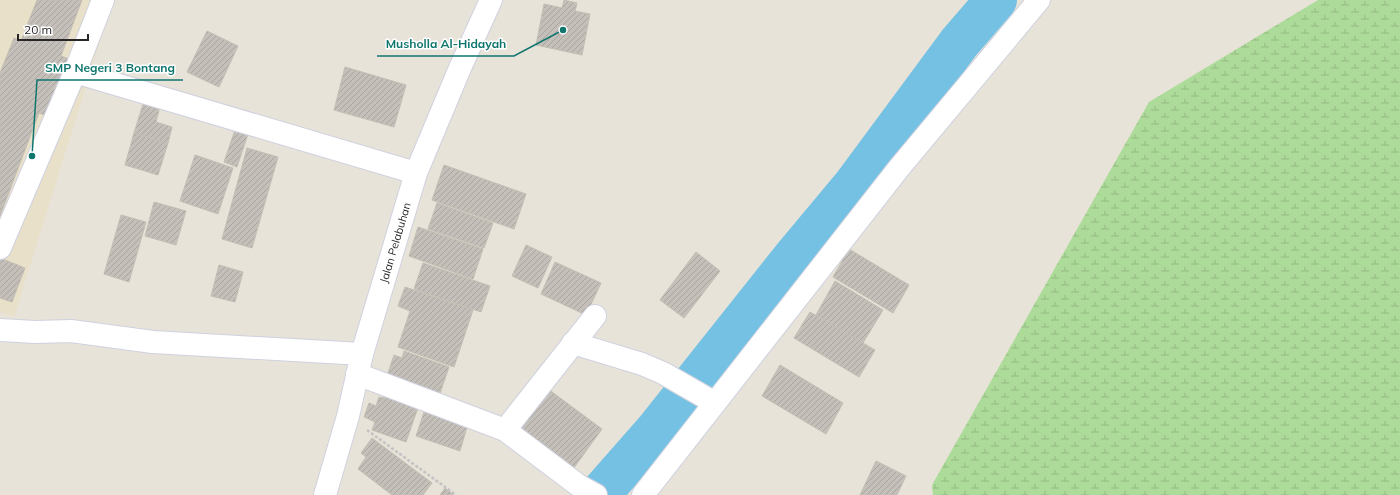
<svg xmlns="http://www.w3.org/2000/svg" width="1400" height="495" viewBox="0 0 1400 495" font-family="Mulish,sans-serif">
  <style>
    .education { fill: #e9e0c9 }
    .wetland { fill: url(#wetland-marsh) }
    .lines { fill: none; stroke-linecap: round; stroke-linejoin: round }
    .river { stroke: #74c1e3; stroke-width: 42 }
    .building { fill: url(#building-hatch); stroke: #c3beb3 }
    .minor-casing { stroke: #cfd1df; stroke-width: 24 }
    .path { stroke: #c3c3c3; stroke-width: 2.5; stroke-dasharray: 3 2; stroke-linecap: butt }
    .minor { stroke: #fff; stroke-width: 22 }
    .labels { text-anchor: middle; dominant-baseline: central; stroke-width: 3; stroke-linejoin: round; paint-order: stroke }
    .street-label { font-size: 11px; fill: #272727; stroke: #fff }
    .leader { fill: none; stroke: #0f766e; stroke-width: 1.5 }
    .callout-dot { fill: #0f766e; stroke: #fff; stroke-width: 1.5 }
    .callout-label { font-size: 12px; text-anchor: middle; font-weight: bold; fill: #0f766e; stroke: #fff; stroke-width: 3; stroke-linejoin: round; paint-order: stroke }
  </style>
  <defs>
    <pattern id="wetland-marsh" width="20" height="14" patternUnits="userSpaceOnUse"><rect width="20" height="14" fill="#addb99"/><path d="M1 5h8M5 5V1M11 12h8M15 12V8" fill="none" stroke="#95bc84"/></pattern>
    <pattern id="building-hatch" width="6" height="6" patternUnits="userSpaceOnUse"><rect width="6" height="6" fill="#c4bfb9"/><path d="M-1 1l2-2M0 6l6-6M5 7l2-2" fill="none" stroke="#a8a49f"/></pattern>
  </defs>
  <rect width="100%" height="100%" fill="#e8e3d9"/>
  <path class="education" d="M 0,0 L 113,0 L 14,317 L 0,312 Z"/>
  <path class="wetland" d="M 1318,0 L 1400,0 L 1400,495 L 933,495 L 932,485 L 1149,102 Z"/>
  <g class="lines">
    <path class="river" d="M 599,495 L 657,429 L 793,258 L 854,185 L 959,43 L 996,0"/>
  </g>
  <path class="building" d="M 37,0 L 82,0 L 61,56 L 69,59 L 47,116 L 39,113 L 0,216 L 0,73 L 14,38 L 21,41 Z
    M 564,0 L 577,3 L 575,11 L 590,14 L 582,55 L 536,45 L 544,4 L 562,8 Z
    M 207,31 L 238,46 L 219,87 L 187,72 Z
    M 345,67 L 406,85 L 394,127 L 334,110 Z
    M 144,101 L 160,106 L 156,122 L 172,127 L 168,143 L 134,133 Z
    M 235,130 L 248,134 L 237,167 L 224,162 Z
    M 134,133 L 168,143 L 158,175 L 125,165 Z
    M 247,148 L 278,157 L 252,248 L 222,239 Z
    M 195,155 L 233,168 L 218,214 L 180,201 Z
    M 444,165 L 526,194 L 514,229 L 432,200 Z
    M 154,202 L 186,211 L 176,245 L 145,236 Z
    M 437,203 L 493,223 L 484,248 L 428,229 Z
    M 121,215 L 146,222 L 129,282 L 104,274 Z
    M 418,227 L 483,249 L 473,279 L 409,256 Z
    M 526,245 L 552,257 L 538,288 L 512,276 Z
    M 849,249 L 909,285 L 893,313 L 833,277 Z
    M 696,252 L 720,271 L 684,318 L 660,300 Z
    M 0,258 L 25,268 L 12,302 L 0,298 Z
    M 555,262 L 601,283 L 586,315 L 541,294 Z
    M 423,263 L 490,286 L 481,312 L 414,289 Z
    M 219,265 L 243,272 L 235,302 L 211,296 Z
    M 835,281 L 883,310 L 863,343 L 816,315 Z
    M 405,287 L 473,310 L 454,367 L 398,347 L 410,311 L 398,306 Z
    M 810,312 L 875,350 L 859,377 L 794,338 Z
    M 404,351 L 449,367 L 438,399 L 393,383 L 395,376 L 388,373 L 394,355 L 402,358 Z
    M 780,365 L 843,403 L 826,434 L 762,396 Z
    M 548,389 L 602,429 L 573,469 L 519,428 Z
    M 386,390 L 420,402 L 406,442 L 372,430 L 375,422 L 364,417 L 369,403 L 376,406 L 379,397 L 383,398 Z
    M 426,406 L 469,420 L 460,451 L 416,436 Z
    M 372,438 L 432,483 L 423,495 L 392,495 L 358,469 L 366,457 L 361,453 Z
    M 876,461 L 906,476 L 897,495 L 860,495 Z
    M 445,488 L 454,495 L 440,495 Z"/>
  <g class="lines">
    <defs>
      <g id="minor">
        <path d="M 75,72 L 416,173"/>
        <path d="M 0,248 L 75,72 L 103,0"/>
        <path d="M 0,330 L 35,332 L 71,331 L 153,342 L 362,354"/>
        <path d="M 573,343 L 642,364 L 663,373 L 715,403"/>
        <path d="M 357,374 L 505,430 L 578,485 L 596,495"/>
        <path d="M 505,430 L 595,316"/>
        <path id="s1" d="M 325,495 L 348,416 L 362,354 L 416,173 L 460,68 L 491,0"/>
        <path d="M 643,495 L 899,168 L 1039,0"/>
      </g>
    </defs>
    <use href="#minor" class="minor-casing"/>
    <path class="path" d="M 367,430 L 456,495"/>
    <use href="#minor" class="minor"/>
  </g>
  <g class="labels">
    <g class="street-label">
      <text stroke="none"><textPath href="#s1" startOffset="262">Jalan Pelabuhan</textPath></text>
    </g>
  </g>
  <path class="leader" d="M563 30L514 56H377M32 156L37 80H183"/>
  <g class="callout-dot">
    <circle cx="563" cy="30" r="4"/>
    <circle cx="32" cy="156" r="4"/>
  </g>
  <g class="callout-label">
    <text x="446" y="48">Musholla Al-Hidayah</text>
    <text x="110" y="72">SMP Negeri 3 Bontang</text>
  </g>
  <path d="M18 34v6h70v-6" fill="none" stroke="#272727" stroke-width="2"/>
  <text x="24" y="34" font-size="12" fill="#272727" stroke="#ffffff" stroke-width="3" paint-order="stroke">20 m</text>
</svg>
